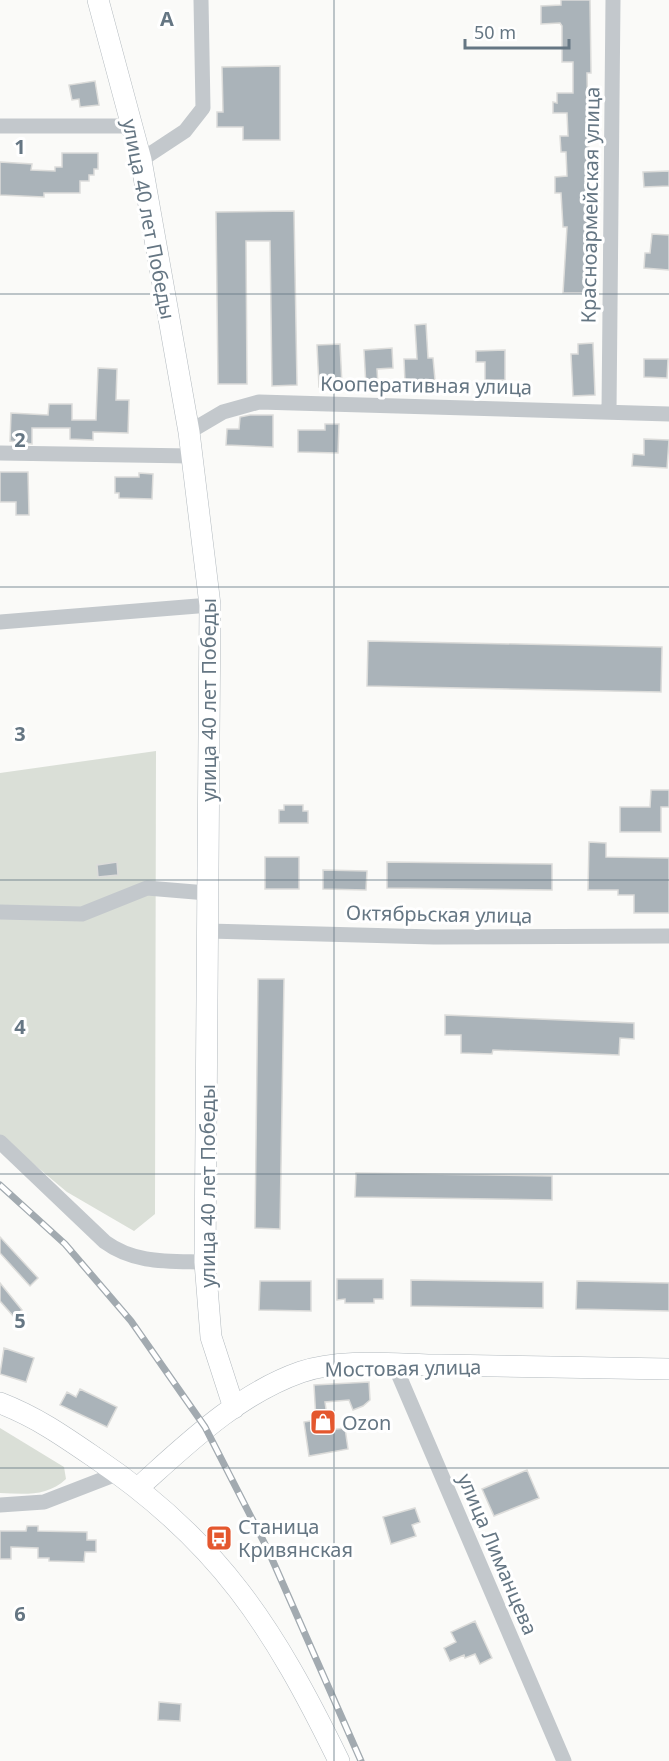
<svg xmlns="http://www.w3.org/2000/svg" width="669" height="1761" viewBox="0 0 669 1761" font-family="'Noto Sans',sans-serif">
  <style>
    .green { fill: #dadfd7 }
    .building { fill: #aab3b9; stroke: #dcdcda; stroke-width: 1.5 }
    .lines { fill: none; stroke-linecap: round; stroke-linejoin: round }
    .secondary-casing { stroke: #b3babf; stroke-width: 22 }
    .street { stroke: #c3c8cc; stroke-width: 15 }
    .secondary { stroke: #fff; stroke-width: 21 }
    .rail-casing { stroke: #a2aab0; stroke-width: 7 }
    .rail { stroke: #fff; stroke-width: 4.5; stroke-dasharray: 14; stroke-linecap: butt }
    .grid { fill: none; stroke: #657683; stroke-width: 1.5; stroke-opacity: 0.55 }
    .labels { text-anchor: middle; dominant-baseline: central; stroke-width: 6; stroke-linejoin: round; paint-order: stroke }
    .street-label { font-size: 20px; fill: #657683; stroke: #fff }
    .poi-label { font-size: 20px; fill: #657683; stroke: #fff; text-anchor: start }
    .grid-label { font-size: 20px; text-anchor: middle; font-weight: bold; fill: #657683; stroke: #fff; stroke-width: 6; stroke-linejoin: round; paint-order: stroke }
  </style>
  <rect width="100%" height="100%" fill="#fafaf8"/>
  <path class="green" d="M 156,751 L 155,1214 L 134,1231 L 67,1192 L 0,1136 L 0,773 Z
    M 0,1428 L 64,1467 L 66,1479 C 47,1497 24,1494 0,1493 Z"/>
  <path class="building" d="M 561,0 L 590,0 L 591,73 L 587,73 L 590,207 L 587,207 L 588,232 L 591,232 L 587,293 L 563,293 L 567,227 L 563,227 L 561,193 L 555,193 L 555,177 L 567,176 L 566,152 L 561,152 L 560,136 L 568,136 L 567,113 L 553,113 L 553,102 L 557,103 L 557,93 L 573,93 L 573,62 L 562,62 L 562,26 L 560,23 L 541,24 L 541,6 L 561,5 Z
    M 280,66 L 280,140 L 243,140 L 243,127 L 217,127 L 217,112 L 223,112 L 222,67 Z
    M 95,81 L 99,105 L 80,107 L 79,99 L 72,100 L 69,85 Z
    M 62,153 L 98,153 L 98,169 L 94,169 L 94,175 L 89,175 L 89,181 L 80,181 L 80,193 L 44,193 L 44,197 L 0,195 L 0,162 L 32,164 L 31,170 L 55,171 L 55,167 L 62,167 Z
    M 669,171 L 669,186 L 644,187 L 643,172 Z
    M 294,211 L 297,385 L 272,386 L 270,241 L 246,241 L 247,384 L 218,384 L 216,212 Z
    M 652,234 L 669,235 L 669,270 L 644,268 L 645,253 L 650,253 Z
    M 426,324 L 428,358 L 433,358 L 435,380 L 405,382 L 404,359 L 417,359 L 415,325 Z
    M 593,343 L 595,395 L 573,396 L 571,354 L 578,354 L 578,344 Z
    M 340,344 L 342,385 L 319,387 L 317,345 Z
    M 392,348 L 393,368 L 377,369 L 378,386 L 366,387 L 364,350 Z
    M 505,350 L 505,380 L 485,380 L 485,362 L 476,362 L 476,351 Z
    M 644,359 L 668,359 L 667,378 L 644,377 Z
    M 98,368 L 117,369 L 116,400 L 129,400 L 128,433 L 93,432 L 93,440 L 70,439 L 70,428 L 32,428 L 32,444 L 10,441 L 11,413 L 48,415 L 49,404 L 72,404 L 72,420 L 96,420 Z
    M 250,415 L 273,415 L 273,447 L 226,445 L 227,429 L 239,429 L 240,417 Z
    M 325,424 L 339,424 L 338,453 L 298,452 L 298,430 L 325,430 Z
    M 644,439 L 669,440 L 667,468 L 632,466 L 633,454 L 644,455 Z
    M 0,472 L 28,472 L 29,515 L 16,515 L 16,502 L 0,502 Z
    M 139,473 L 153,474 L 152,499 L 119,498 L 119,493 L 115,493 L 115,477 L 139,477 Z
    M 368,641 L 662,647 L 661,692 L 367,686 Z
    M 651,790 L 669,790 L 669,807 L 661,807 L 661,832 L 620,832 L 620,807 L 650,807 Z
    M 284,805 L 303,805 L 303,811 L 308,811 L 308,823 L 279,823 L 279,810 L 284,810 Z
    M 589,842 L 606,843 L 606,857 L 669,858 L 669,913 L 634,913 L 634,895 L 618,895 L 618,890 L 588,890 Z
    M 265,857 L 299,857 L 299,889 L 265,889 Z
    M 117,862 L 118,875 L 98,877 L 97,865 Z
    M 387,862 L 552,864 L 552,890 L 387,888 Z
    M 323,870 L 367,871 L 366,890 L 323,889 Z
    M 258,979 L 284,979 L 280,1229 L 255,1228 Z
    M 445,1015 L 634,1023 L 634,1039 L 620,1038 L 619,1055 L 493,1050 L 492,1054 L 461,1053 L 461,1035 L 445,1035 Z
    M 356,1173 L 552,1176 L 552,1200 L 355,1197 Z
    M 0,1237 L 38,1278 L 30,1286 L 0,1253 Z
    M 337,1279 L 383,1279 L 383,1299 L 374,1299 L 374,1303 L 345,1303 L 345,1299 L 337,1300 Z
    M 411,1280 L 543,1282 L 543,1308 L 411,1306 Z
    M 260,1281 L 311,1281 L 311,1311 L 259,1310 Z
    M 577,1281 L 669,1283 L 669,1311 L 576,1309 Z
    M 0,1283 L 22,1310 L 14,1317 L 0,1301 Z
    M 4,1348 L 34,1358 L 26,1382 L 0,1374 Z
    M 369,1382 L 370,1400 L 363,1406 L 353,1410 L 349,1400 L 325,1402 L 329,1430 L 345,1428 L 348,1449 L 309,1456 L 304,1422 L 316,1420 L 314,1385 Z
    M 80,1389 L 117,1407 L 107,1427 L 60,1405 L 67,1392 L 76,1397 Z
    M 527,1470 L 539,1498 L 494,1516 L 482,1489 Z
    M 415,1508 L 420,1522 L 412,1525 L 416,1536 L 391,1544 L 383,1517 Z
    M 27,1526 L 38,1526 L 38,1531 L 87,1532 L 87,1540 L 96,1540 L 96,1552 L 85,1552 L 84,1562 L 49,1561 L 49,1558 L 38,1558 L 38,1548 L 11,1547 L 11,1559 L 0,1559 L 0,1531 L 26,1531 Z
    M 475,1621 L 492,1658 L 480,1664 L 475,1654 L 465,1658 L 464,1655 L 450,1661 L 444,1648 L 456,1642 L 451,1632 Z
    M 159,1702 L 181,1704 L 180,1721 L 158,1720 Z"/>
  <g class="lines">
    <defs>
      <path id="secondary" d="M 98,0 L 141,160 L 189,432 L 210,605 L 205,1262 L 211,1337 L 234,1408
        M 0,1403 C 36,1417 62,1435 94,1457 C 219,1541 274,1628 339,1761
        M 139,1487 C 188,1443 238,1394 301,1372 C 344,1358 398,1365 442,1365 C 517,1367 593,1368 669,1369"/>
    </defs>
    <use href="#secondary" class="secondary-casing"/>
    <path class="street" d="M 0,126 L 132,126
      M 141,160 L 185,131 L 203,108 L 201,0
      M 609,411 L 613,0
      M 189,432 L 223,412 L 259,402 L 669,414
      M 0,453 L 192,456
      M 0,622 L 210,605
      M 0,912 L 82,914 L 147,888 L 207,893
      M 208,931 L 434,937 L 669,936
      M 0,1142 L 105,1242 C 135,1264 169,1261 205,1262
      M 394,1364 L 564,1761
      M 0,1505 L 44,1502 L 119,1473"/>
    <use href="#secondary" class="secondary"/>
    <defs>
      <path id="rail" d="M 0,1185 L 65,1244 L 131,1321 L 205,1427 L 268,1550 L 361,1761"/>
    </defs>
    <use href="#rail" class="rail-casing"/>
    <use href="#rail" class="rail"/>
  </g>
  <path class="grid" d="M 334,0 L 334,1761M 0,294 L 669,294M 0,587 L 669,587M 0,880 L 669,880M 0,1174 L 669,1174M 0,1468 L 669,1468"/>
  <defs>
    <symbol id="shop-square" viewBox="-11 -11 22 22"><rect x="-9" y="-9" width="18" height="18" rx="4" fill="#e4572e" stroke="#fff"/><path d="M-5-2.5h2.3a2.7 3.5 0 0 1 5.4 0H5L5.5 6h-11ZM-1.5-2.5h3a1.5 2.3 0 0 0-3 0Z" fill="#fff"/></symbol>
    <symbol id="bus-square" viewBox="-11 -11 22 22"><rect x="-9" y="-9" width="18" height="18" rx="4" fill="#e4572e" stroke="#fff"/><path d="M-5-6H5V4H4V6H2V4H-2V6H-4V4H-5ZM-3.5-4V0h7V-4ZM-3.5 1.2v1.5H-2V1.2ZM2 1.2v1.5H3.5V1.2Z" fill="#fff"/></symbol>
  </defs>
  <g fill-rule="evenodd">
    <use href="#shop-square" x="308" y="1407" width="30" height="30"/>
    <use href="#bus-square" x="204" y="1523" width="30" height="30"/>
  </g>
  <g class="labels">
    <g class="street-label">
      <text transform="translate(590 205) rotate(-89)">Красноармейская улица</text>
      <text transform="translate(149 219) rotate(79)">улица 40 лет Победы</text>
      <text transform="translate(426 385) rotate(1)">Кооперативная улица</text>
      <text transform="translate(208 700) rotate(-90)">улица 40 лет Победы</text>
      <text transform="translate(439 914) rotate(1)">Октябрьская улица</text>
      <text transform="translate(207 1186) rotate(-90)">улица 40 лет Победы</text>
      <text transform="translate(403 1368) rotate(-1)">Мостовая улица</text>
      <text transform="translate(498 1554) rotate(67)">улица Лиманцева</text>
    </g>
    <g class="poi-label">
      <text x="342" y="1422">Ozon</text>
      <text x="238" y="1526">Станица<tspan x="238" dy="23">Кривянская</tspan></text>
    </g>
  </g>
  <g class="grid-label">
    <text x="167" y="26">A</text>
    <text x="20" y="154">1</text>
    <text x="20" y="447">2</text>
    <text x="20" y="741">3</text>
    <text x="20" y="1034">4</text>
    <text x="20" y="1328">5</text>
    <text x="20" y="1621">6</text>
  </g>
  <path d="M465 39v9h104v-9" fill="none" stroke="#657683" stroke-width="3"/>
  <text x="474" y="39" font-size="18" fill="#657683" stroke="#ffffff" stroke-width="4.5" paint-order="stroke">50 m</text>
</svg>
